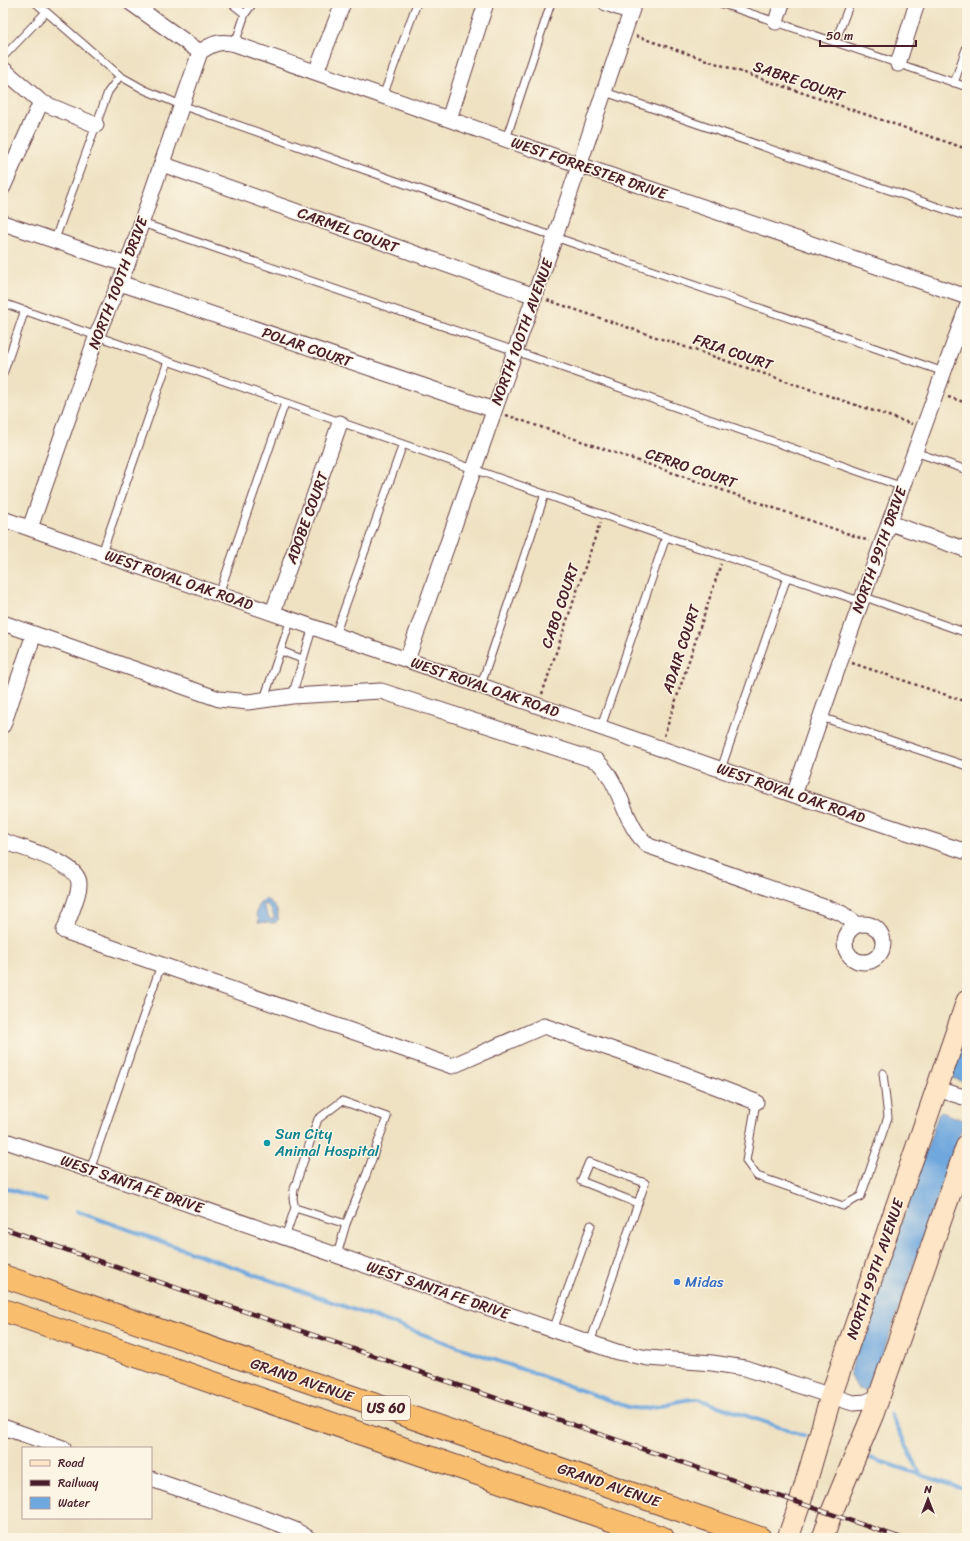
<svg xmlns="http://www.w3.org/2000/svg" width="970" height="1541" viewBox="0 0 970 1541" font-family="Sriracha,sans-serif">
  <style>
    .water { fill: #6fa8de; stroke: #5c6484; fill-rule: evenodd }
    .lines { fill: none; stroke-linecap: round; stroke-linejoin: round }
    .stream { stroke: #6fa8de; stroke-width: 4 }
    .lane-casing { stroke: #633c42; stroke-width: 9 }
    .street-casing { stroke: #633c42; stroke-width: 17 }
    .secondary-casing { stroke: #633c42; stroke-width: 23 }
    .highway-casing { stroke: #633c42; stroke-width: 24 }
    .path { stroke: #633c42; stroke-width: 2.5; stroke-dasharray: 3 3; stroke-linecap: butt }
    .lane { stroke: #fff; stroke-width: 7 }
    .street { stroke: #fff; stroke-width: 15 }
    .secondary { stroke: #fde5c5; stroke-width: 21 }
    .highway { stroke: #f9be6d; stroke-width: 22 }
    .rail-casing { stroke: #4a1f2b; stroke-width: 4.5 }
    .rail { stroke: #fcf5e5; stroke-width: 3; stroke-dasharray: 9; stroke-linecap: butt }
    .culture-dot { fill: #0f9aa8; stroke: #fcf5e5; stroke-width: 1.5 }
    .shop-dot { fill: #3f7fe0; stroke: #fcf5e5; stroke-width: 1.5 }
    .labels { text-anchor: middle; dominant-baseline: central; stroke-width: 3; stroke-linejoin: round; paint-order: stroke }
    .shield { fill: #fcf5e5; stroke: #7f5f63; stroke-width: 1 }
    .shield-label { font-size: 14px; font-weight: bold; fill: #4a1f2b }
    .street-label { font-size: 15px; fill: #4a1f2b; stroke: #fcf5e5 }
    .culture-label { font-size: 15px; fill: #0d838f; stroke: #fcf5e5; text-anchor: start }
    .shop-label { font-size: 15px; fill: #366cbe; stroke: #fcf5e5; text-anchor: start }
  </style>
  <rect width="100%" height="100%" fill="#fcf5e5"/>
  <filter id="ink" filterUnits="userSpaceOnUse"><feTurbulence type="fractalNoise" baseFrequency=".025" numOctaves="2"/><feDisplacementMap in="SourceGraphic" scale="8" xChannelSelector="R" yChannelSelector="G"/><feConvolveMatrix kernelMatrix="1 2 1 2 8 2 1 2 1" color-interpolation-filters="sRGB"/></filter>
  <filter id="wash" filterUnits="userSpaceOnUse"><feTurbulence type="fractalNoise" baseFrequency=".012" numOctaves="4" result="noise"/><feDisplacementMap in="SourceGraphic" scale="16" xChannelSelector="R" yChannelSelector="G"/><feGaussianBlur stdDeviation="0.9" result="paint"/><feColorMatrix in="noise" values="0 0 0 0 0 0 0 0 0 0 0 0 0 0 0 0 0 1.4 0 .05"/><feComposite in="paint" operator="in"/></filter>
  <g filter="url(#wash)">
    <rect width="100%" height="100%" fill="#efe2c3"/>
    <path class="water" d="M 265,899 C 274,903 279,910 278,920 L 275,923 L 258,922 L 259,919 L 256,915 L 259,904 ZM 263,904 L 266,904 L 272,911 L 274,917 L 273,920 L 269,918 Z
      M 967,1028 L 967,1083 L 950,1077 Z
      M 941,1112 L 963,1120 L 964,1122 L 871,1387 L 864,1390 L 858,1389 L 852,1378 L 850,1371 L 939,1113 Z"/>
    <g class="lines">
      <path class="stream" d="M 3,1187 L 46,1201
        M 76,1211 L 628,1407 C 653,1413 673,1398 698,1399 L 805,1436
        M 890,1413 L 921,1475
        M 870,1458 L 967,1490"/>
    </g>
  </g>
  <g filter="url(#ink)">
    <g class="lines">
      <defs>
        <path id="lane" d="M 36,3 L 120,76 L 145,90 L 181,105 L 555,237 L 944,372
          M 231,3 L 245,14
          M 720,3 L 967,87
          M 835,42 L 850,3
          M 235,44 L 245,14 L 253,3
          M 3,57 L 46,12
          M 954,83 L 967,46
          M 605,92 L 967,217
          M 383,96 L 417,3
          M 506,139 L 551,3
          M 142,223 L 515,351 L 903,487
          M 55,239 L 108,92 L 120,76
          M 3,303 L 666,537 L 860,601
          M 3,374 L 25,310
          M 915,452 L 967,470
          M 102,553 L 168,361
          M 219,594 L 285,403
          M 862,596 L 967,633
          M 335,635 L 403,444
          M 281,651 L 302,659
          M 481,685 L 545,494
          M 292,696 L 313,626
          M 264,699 L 291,619
          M 821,717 L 967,766
          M 601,727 L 666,537
          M 721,769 L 787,577
          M 756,1102 L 746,1161 L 757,1176 L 843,1206 L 861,1196 L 888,1117 L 883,1073
          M 90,1170 L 161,965
          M 295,1208 L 293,1199 L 294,1189 L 318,1119 L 342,1101 L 387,1117 L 367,1173 L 346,1224
          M 285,1237 L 295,1208 L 346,1224 L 337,1255
          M 553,1330 L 591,1225
          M 590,1343 L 645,1183 L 589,1162 L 581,1181 L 637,1203"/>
        <path id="street" d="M 131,3 L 200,52
          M 606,3 L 631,12
          M 776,22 L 782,3
          M 898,64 L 917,3
          M 3,69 L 41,102 L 96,125
          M 316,72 L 343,3
          M 449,119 L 486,3
          M 162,164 L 535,296
          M 3,187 L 41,102
          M 3,223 L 127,265
          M 120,283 L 494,410
          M 3,519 L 794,795 L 967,852
          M 890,523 L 967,550
          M 30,528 L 97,335 L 127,265 L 200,52 C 212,44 220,40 235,44 L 562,159 L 967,297
          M 273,612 L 340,423
          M 3,623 L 219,699 L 248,702 L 292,696 L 381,691 L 597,761 C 623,785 623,826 649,846 L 841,913 L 858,925
          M 407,660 L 555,237 L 634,3
          M 3,725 L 34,634
          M 794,795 C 849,631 909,469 967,307
          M 3,841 C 20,848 81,862 79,885 C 79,896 68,920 64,931 L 452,1066 L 544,1026 L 681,1073 L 756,1102
          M845 943a19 19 0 1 1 38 0a19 19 0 1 1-38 0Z
          M 937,1089 L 967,1098
          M 3,1140 L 617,1352 L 648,1358 L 712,1363 L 745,1368 L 853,1403 L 866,1402 L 880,1396
          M 3,1427 L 63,1448
          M 151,1479 L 264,1518 L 295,1530 L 308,1538"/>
        <path id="secondary" d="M 788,1538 L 800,1503 L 831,1396 L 967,1001
          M 823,1538 L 831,1514 L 873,1414 L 967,1145"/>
        <path id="highway" d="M 3,1276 L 760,1538
          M 3,1310 L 663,1538"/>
      </defs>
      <use href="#lane" class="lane-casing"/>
      <use href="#street" class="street-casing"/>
      <use href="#secondary" class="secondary-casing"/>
      <use href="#highway" class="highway-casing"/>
      <path class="path" d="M 636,36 L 967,149
        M 547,300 L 912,424
        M 948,397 L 967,403
        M 506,415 L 869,541
        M 852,663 L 967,702
        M 542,694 L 600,523
        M 664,736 L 721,564"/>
      <use href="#lane" class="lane"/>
      <use href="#street" class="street"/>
      <use href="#secondary" class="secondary"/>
      <use href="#highway" class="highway"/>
      <defs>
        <path id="rail" d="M 3,1228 L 901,1538"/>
      </defs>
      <use href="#rail" class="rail-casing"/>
      <use href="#rail" class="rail"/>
    </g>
  </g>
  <circle class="culture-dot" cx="267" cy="1143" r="4"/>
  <circle class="shop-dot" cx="677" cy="1282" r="4"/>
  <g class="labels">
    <rect class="shield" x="362" y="1396" width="48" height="24" rx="3"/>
    <g class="shield-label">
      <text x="386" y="1408">US 60</text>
    </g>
    <g class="street-label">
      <text transform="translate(799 81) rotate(19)">SABRE COURT</text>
      <text transform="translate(589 168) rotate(19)">WEST FORRESTER DRIVE</text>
      <text transform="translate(348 230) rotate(20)">CARMEL COURT</text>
      <text transform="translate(118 283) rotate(-69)">NORTH 100TH DRIVE</text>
      <text transform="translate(522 332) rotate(-70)">NORTH 100TH AVENUE</text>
      <text transform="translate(307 347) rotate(19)">POLAR COURT</text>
      <text transform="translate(733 352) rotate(19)">FRIA COURT</text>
      <text transform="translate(691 468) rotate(19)">CERRO COURT</text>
      <text transform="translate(307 518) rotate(-70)">ADOBE COURT</text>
      <text transform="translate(879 550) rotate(-70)">NORTH 99TH DRIVE</text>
      <text transform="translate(179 580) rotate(19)">WEST ROYAL OAK ROAD</text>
      <text transform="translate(560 606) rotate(-71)">CABO COURT</text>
      <text transform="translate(681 649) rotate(-72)">ADAIR COURT</text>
      <text transform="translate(485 687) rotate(19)">WEST ROYAL OAK ROAD</text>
      <text transform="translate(791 793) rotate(19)">WEST ROYAL OAK ROAD</text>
      <text transform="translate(132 1184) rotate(19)">WEST SANTA FE DRIVE</text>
      <text transform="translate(875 1269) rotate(-71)">NORTH 99TH AVENUE</text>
      <text transform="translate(438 1290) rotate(19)">WEST SANTA FE DRIVE</text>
      <text transform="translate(302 1380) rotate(19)">GRAND AVENUE</text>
      <text transform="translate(609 1485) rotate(19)">GRAND AVENUE</text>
    </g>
    <g class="culture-label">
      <text x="275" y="1134">Sun City<tspan x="275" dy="17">Animal Hospital</tspan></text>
    </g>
    <g class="shop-label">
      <text x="685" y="1282">Midas</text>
    </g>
  </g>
  <rect width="970" height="1541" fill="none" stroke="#fcf5e5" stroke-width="16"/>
  <rect x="22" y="1447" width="130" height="72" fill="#fcf5e5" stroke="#b59f9b"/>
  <rect x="30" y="1460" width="20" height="6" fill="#fde5c5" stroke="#b59f9b"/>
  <text x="58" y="1467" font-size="12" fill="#4a1f2b">Road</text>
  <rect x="30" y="1480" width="20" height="6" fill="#4a1f2b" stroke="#b59f9b"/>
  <text x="58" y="1487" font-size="12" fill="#4a1f2b">Railway</text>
  <rect x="30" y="1497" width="20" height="12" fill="#6fa8de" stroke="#b59f9b"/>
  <text x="58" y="1507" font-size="12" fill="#4a1f2b">Water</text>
  <g transform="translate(928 1499)" stroke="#fcf5e5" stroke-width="3" paint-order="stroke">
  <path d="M0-3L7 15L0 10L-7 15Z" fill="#4a1f2b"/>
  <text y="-6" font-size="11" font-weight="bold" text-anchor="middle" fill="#4a1f2b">N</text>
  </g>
  <path d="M820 40v6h96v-6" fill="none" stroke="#4a1f2b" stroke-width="2"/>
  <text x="826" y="40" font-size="12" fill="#4a1f2b" stroke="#fcf5e5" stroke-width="3" paint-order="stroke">50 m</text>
</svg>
